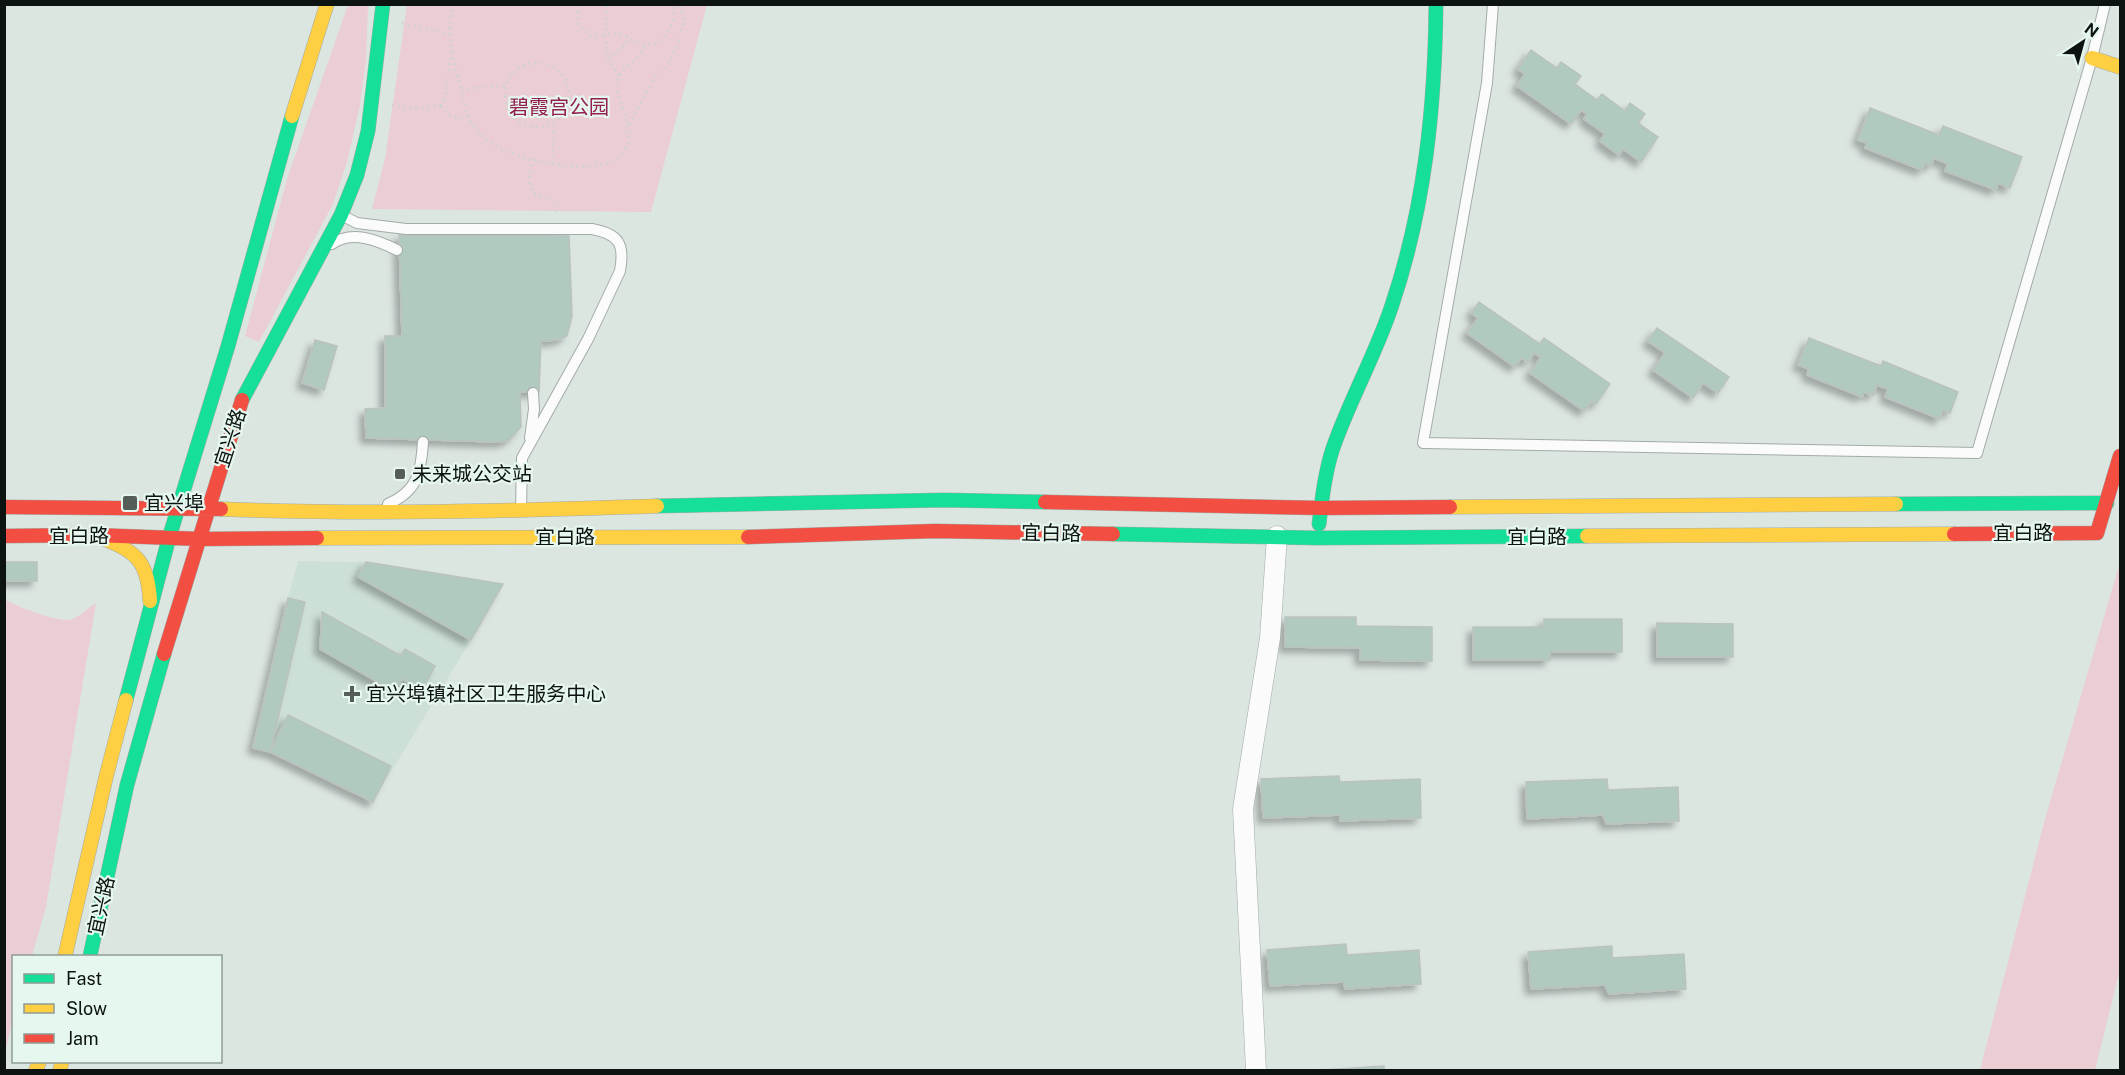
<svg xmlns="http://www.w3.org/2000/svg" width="2125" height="1075" viewBox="0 0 2125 1075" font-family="'Public Sans','Noto Sans SC',sans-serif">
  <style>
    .built { fill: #cde0d6 }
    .green { fill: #ebcdd4 }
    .building { fill: #b1cac0; stroke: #bac2be; stroke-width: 1.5; filter: url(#shadow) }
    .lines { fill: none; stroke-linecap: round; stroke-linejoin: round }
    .lane-casing { stroke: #a3aba7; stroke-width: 12 }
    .street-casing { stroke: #a3aba7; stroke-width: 21 }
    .fast-casing { stroke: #a3aba7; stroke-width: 15 }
    .slow-casing { stroke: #a3aba7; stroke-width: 15 }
    .jam-casing { stroke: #a3aba7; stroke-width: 15 }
    .path { stroke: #cfd2d1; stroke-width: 3; stroke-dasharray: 1.5 4.5; stroke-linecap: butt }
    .lane { stroke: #fafbfa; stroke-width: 10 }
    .street { stroke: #fafbfa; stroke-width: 20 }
    .fast { stroke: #16e098; stroke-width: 14 }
    .slow { stroke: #ffcf43; stroke-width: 14 }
    .jam { stroke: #f24e42; stroke-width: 14 }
    .poi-dot { fill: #555d59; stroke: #e5f7ee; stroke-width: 2 }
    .labels { text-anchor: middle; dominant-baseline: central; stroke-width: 4.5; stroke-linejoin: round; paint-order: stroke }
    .park-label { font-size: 20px; fill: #93204f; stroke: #e5f7ee }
    .street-label { font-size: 20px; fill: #0d1310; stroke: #e5f7ee }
    .poi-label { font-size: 20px; fill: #0d1310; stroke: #e5f7ee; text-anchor: start }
  </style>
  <defs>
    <filter id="shadow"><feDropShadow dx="-5.5" dy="5.5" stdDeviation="3" flood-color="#0004"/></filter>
  </defs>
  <rect width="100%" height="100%" fill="#dce6e1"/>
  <path class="built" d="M 298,561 L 366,562 L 503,584 L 471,640 L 373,802 L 270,752 L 253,748 L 288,598 Z"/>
  <path class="green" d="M 348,5 L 368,5 L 366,61 L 360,105 L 347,162 L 333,204 L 259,342 L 245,336 L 287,179 Z
    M 407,5 L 707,5 L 651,212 L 372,209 L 385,158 Z
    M 2120,562 L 2120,969 L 2095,1070 L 1980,1070 L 2045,819 Z
    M 5,600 C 17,606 60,624 72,619 C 80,616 88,608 96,603 L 46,907 L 32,956 L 14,956 L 13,1019 L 5,1053 Z"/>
  <path class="building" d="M 1531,50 L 1557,68 L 1561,62 L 1581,76 L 1575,84 L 1597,100 L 1602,94 L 1625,111 L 1630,103 L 1645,114 L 1638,123 L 1658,137 L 1641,162 L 1623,149 L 1619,155 L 1600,141 L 1605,134 L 1584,119 L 1587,114 L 1581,110 L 1571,124 L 1517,86 L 1525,74 L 1518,69 Z
    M 1870,108 L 1939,135 L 1943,126 L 2022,157 L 2010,188 L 1998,183 L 1996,190 L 1945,171 L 1948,164 L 1934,158 L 1931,166 L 1925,163 L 1922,170 L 1865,148 L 1867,143 L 1858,140 Z
    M 399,235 L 569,236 L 572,316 L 567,336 L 557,340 L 541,341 L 539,392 L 520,392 L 521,427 L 509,440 L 499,442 L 366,438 L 365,409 L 385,408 L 385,336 L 402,336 Z
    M 1479,302 L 1540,344 L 1544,338 L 1610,384 L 1596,404 L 1592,401 L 1584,411 L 1530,373 L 1541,357 L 1534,353 L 1528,362 L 1521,358 L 1515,367 L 1467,333 L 1478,318 L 1471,313 Z
    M 1657,328 L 1729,377 L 1718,393 L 1703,383 L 1693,398 L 1653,370 L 1665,353 L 1648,341 Z
    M 1809,338 L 1881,366 L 1883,361 L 1958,392 L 1950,413 L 1943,410 L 1940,419 L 1885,397 L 1888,389 L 1877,385 L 1873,395 L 1864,392 L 1862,397 L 1807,375 L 1809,369 L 1798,365 Z
    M 315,340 L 337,346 L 324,390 L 302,383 Z
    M 4,562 L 37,562 L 37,581 L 4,581 Z
    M 366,562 L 503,584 L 471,640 L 358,577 Z
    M 288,598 L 305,602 L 270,752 L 253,748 Z
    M 322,612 L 401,656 L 405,649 L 435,666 L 422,690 L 402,679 L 395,692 L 320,649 Z
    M 1285,617 L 1356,617 L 1356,626 L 1432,627 L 1432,661 L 1360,660 L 1360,648 L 1285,647 Z
    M 1544,619 L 1622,619 L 1622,652 L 1550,652 L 1550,660 L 1473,660 L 1473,627 L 1544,627 Z
    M 1657,623 L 1733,624 L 1733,657 L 1657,657 Z
    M 288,715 L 391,766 L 373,802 L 270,752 Z
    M 1339,776 L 1340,782 L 1420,779 L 1421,818 L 1340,821 L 1340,815 L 1263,818 L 1261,779 Z
    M 1607,779 L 1608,790 L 1678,787 L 1679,821 L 1606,824 L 1603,815 L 1527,819 L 1526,782 Z
    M 1346,944 L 1347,955 L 1419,950 L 1421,984 L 1345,989 L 1344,982 L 1270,986 L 1267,950 Z
    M 1612,946 L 1612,958 L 1684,954 L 1686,989 L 1609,994 L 1605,985 L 1531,989 L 1528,952 Z
    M 1384,1066 L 1384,1070 L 1323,1070 Z"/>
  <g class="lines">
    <defs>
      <path id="lane" d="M 1493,4 L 1487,83 L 1423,443 L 1977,453 L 2092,58 L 2105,4
        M 341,215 L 357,223 L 406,229 L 592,229 C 619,234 625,244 620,271 L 588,339 L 522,458 L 521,511
        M 332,244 C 352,230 377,240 397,250
        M 530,438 L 534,409 L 533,393
        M 388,504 C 418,491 421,472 423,442"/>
      <path id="street" d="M 1256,1070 L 1243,809 L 1270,638 L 1277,536"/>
      <path id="fast" d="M 242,400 L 341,215 L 357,175 L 368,131 L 383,4
        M 1896,504 L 2107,503
        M 657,506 L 944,500 L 1045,502
        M 1319,524 C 1322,499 1325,472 1333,448 C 1350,399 1376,354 1392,305 C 1425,207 1435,106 1436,4
        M 1113,534 L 1317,538 L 1587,536
        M 126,700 L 169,538 L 228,346 L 292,116
        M 90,956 L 127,785 L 164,654"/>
      <path id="slow" d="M 2092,58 L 2120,67
        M 292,116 L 327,4
        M 1450,507 L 1896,504
        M 221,509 C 366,515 511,511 657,506
        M 1587,536 L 1954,534
        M 317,538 L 748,537
        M 103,539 C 138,551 148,564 150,601
        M 65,956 L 106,777 L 126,700
        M 36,1070 L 39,1062
        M 60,1070 L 62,1062"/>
      <path id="jam" d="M 1045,502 L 1321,508 L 1450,507
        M 4,507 L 221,509
        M 1954,534 L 2097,533 L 2120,456
        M 4,536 L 93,535 L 201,539 L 317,538
        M 748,537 L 935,531 L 1113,534
        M 164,654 L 242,400"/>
    </defs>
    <use href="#lane" class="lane-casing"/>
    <use href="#street" class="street-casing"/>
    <use href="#fast" class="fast-casing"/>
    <use href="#slow" class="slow-casing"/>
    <use href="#jam" class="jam-casing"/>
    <path class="path" d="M 454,4 C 444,33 454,62 461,89 C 464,98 464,108 468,116 C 472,125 481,135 488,141 C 513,161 604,182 625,150 C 641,126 609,102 619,76 C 622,67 632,63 638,56 C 641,54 643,48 646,46 C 649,44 653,45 655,44 C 669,36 675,19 674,4
      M 538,4 L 550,4
      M 578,5 L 578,24 L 591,36 L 605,34 L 608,8 L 606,4
      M 402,23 L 450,34
      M 609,59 L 625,45 L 628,36
      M505 95a32 32 0 1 1 64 0a32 32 0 1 1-64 0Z
      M 619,75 L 608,60 L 605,34 L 622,34 L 646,46
      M 461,89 L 507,86
      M 392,105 L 409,108 L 441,106
      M 441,106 L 445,95 L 451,58
      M 441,106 C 450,117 454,120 468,116
      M 629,124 L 656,76 L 669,63 L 676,49 L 684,22 L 679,4
      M 533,159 C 531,168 527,180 531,188 C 536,203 557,188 557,216
      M 552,163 L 554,122"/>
    <use href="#lane" class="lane"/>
    <use href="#street" class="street"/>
    <use href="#fast" class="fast"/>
    <use href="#slow" class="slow"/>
    <use href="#jam" class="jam"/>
  </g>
  <g class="poi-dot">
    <rect x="394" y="468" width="12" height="12" rx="3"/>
    <rect x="122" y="495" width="16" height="16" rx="3"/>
    <path d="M349 685h6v6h6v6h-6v6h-6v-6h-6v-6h6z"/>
  </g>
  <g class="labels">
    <g class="park-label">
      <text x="559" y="107">碧霞宫公园</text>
    </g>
    <g class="street-label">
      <text transform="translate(230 438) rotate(-72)">宜兴路</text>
      <text transform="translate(1051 533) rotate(1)">宜白路</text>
      <text x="2023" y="533">宜白路</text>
      <text x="79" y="536">宜白路</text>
      <text x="565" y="537">宜白路</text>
      <text x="1537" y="537">宜白路</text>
      <text transform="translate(101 906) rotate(-78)">宜兴路</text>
    </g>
    <g class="poi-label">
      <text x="412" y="474">未来城公交站</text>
      <text x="144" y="503">宜兴埠</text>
      <text x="366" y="694">宜兴埠镇社区卫生服务中心</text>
    </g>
  </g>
  <rect width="2125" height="1075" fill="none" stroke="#0d1310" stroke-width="12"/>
  <rect x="12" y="955" width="210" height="108" fill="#e5f7ee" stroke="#8f9c95" stroke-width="1.5"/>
  <rect x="24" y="974" width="30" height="9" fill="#16e098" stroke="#8f9c95" stroke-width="1.5"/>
  <text x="66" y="985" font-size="18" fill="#0d1310">Fast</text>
  <rect x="24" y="1004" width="30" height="9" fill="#ffcf43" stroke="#8f9c95" stroke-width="1.5"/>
  <text x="66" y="1015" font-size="18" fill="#0d1310">Slow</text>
  <rect x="24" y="1034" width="30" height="9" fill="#f24e42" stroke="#8f9c95" stroke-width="1.5"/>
  <text x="66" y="1045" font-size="18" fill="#0d1310">Jam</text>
  <g transform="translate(2083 42) rotate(36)" stroke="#e5f7ee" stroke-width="4.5" paint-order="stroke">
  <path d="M0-4.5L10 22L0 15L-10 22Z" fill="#0d1310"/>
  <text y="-9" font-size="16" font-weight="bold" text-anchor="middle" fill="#0d1310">N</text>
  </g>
</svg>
